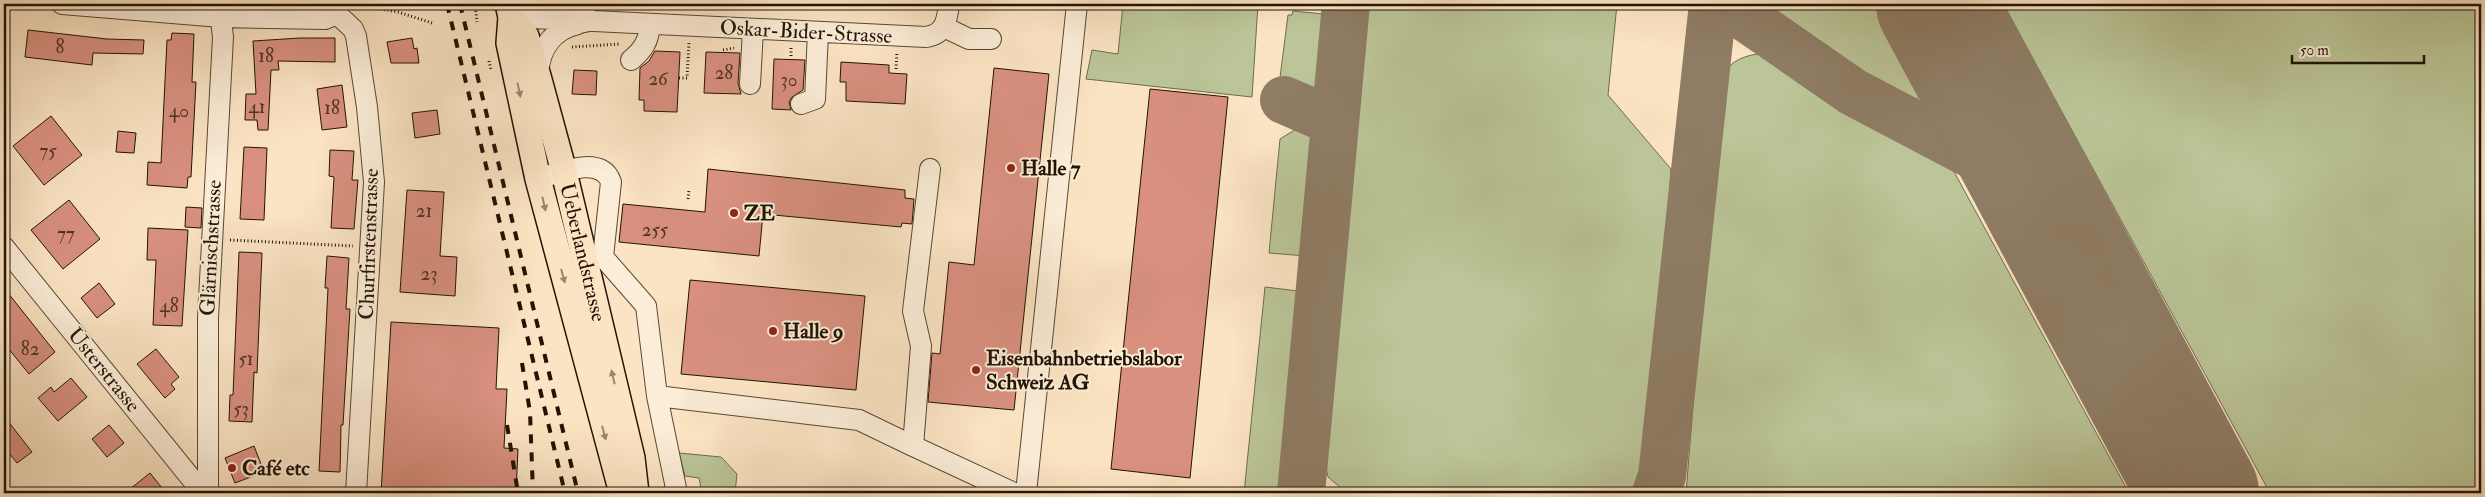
<svg xmlns="http://www.w3.org/2000/svg" width="2485" height="497" viewBox="0 0 2485 497" font-family="'IM FELL Double Pica',serif">
  <style>
    .green { fill: #bbc597; stroke: #6e6c4e }
    .lines { fill: none; stroke-linecap: round; stroke-linejoin: round }
    .taxiway { stroke: #8e7c64; stroke-width: 48 }
    .runway { stroke: #8e7c64; stroke-width: 120 }
    .building { fill: #d9907f; stroke: #211404 }
    .minor-casing { stroke: #584834; stroke-width: 22 }
    .major-casing { stroke: #211404; stroke-width: 28 }
    .path { stroke: #211404; stroke-width: 3; stroke-dasharray: 1 2.5; stroke-linecap: butt }
    .minor { stroke: #fcedd8; stroke-width: 20 }
    .major { stroke: #fbe4c3; stroke-width: 25 }
    .rail { stroke: #211404; stroke-width: 4; stroke-dasharray: 9 9; stroke-linecap: butt }
    .oneway { fill: #99866d }
    .poi-dot { fill: #8f2418; stroke: #fcedd8; stroke-width: 2 }
    .labels { text-anchor: middle; dominant-baseline: central; stroke-width: 4; stroke-linejoin: round; paint-order: stroke }
    .number-label { font-size: 19px; fill: #4f3323 }
    .street-label { font-size: 21px; fill: #211404; stroke: #fcedd8 }
    .poi-label { font-size: 21px; font-weight: bold; fill: #211404; stroke: #fcedd8; text-anchor: start }
  </style>
  <rect width="100%" height="100%" fill="#fbe4c3"/>
  <filter id="stains"><feTurbulence type="fractalNoise" baseFrequency=".004" numOctaves="4"/><feColorMatrix values="0 0 0 0 .2 0 0 0 0 .09 0 0 0 0 .02 0 0 0 .5 -.17"/></filter>
  <radialGradient id="worn" r=".72"><stop offset=".6" stop-color="#630" stop-opacity="0"/><stop offset="1" stop-color="#630" stop-opacity=".3"/></radialGradient>
  <path class="green" d="M 1123,4 L 1258,4 L 1252,97 L 1086,79 L 1092,50 L 1118,54 Z
    M 1360,4 L 1617,4 L 1608,95 L 1671,169 L 1649,467 L 1630,493 L 1347,493 L 1328,477 L 1319,435 Z
    M 1757,4 L 1880,4 L 1927,87 L 1915,102 L 1848,67 L 1761,11 Z
    M 2003,4 L 2481,4 L 2481,493 L 2270,493 Z
    M 1293,11 L 1324,14 L 1324,18 L 1330,18 C 1327,41 1328,94 1300,100 C 1295,101 1289,100 1284,100 L 1286,94 L 1278,93 L 1288,15 L 1292,15 Z
    M 1758,54 L 1769,56 L 1952,168 L 2129,493 L 1686,493 L 1719,82 C 1725,65 1740,56 1758,54 Z
    M 1298,128 L 1308,130 L 1318,148 L 1306,256 L 1269,253 L 1280,139 Z
    M 1265,287 L 1306,292 L 1283,493 L 1244,493 Z
    M 679,453 L 721,457 L 737,474 L 735,493 L 702,493 L 699,478 L 685,476 Z"/>
  <g class="lines">
    <path class="taxiway" d="M 1726,4 L 1853,92 L 1988,163 L 2019,183 L 2051,219
      M 1284,100 L 1335,122
      M 1301,493 L 1346,4
      M 1656,493 L 1662,476 L 1713,4"/>
    <path class="runway" d="M 1936,4 L 2199,493"/>
  </g>
  <path class="building" d="M 28,30 L 107,39 L 144,40 L 143,54 L 93,53 L 92,65 L 25,57 Z
    M 172,33 L 194,34 L 192,82 L 196,82 L 191,177 L 188,177 L 187,188 L 147,185 L 148,162 L 161,163 L 167,40 L 171,40 Z
    M 300,38 L 335,38 L 335,62 L 278,61 L 279,70 L 271,70 L 268,130 L 258,130 L 257,120 L 245,120 L 246,94 L 256,94 L 253,41 Z
    M 412,38 L 414,49 L 417,48 L 419,63 L 391,63 L 387,42 Z
    M 655,51 L 680,52 L 677,112 L 644,111 L 644,100 L 639,100 L 640,68 L 649,61 Z
    M 706,52 L 740,53 L 738,83 L 741,94 L 704,93 Z
    M 774,59 L 805,60 L 803,90 L 792,97 L 789,102 L 791,110 L 772,109 Z
    M 841,62 L 889,65 L 889,73 L 907,74 L 905,104 L 846,101 L 846,82 L 840,82 Z
    M 994,68 L 1049,74 L 1014,410 L 928,402 L 932,353 L 940,354 L 949,262 L 974,265 Z
    M 574,70 L 597,71 L 596,95 L 572,94 Z
    M 342,85 L 347,127 L 322,130 L 317,89 Z
    M 1150,89 L 1228,97 L 1190,478 L 1111,469 Z
    M 437,110 L 440,134 L 415,138 L 412,113 Z
    M 51,116 L 82,155 L 44,185 L 13,146 Z
    M 118,131 L 136,133 L 134,153 L 116,152 Z
    M 244,147 L 267,148 L 264,220 L 240,219 Z
    M 330,150 L 354,151 L 352,180 L 358,180 L 354,229 L 331,228 L 334,177 L 329,176 Z
    M 708,169 L 905,190 L 905,198 L 914,199 L 912,224 L 902,223 L 901,227 L 763,214 L 759,256 L 619,242 L 623,204 L 705,212 Z
    M 407,190 L 444,192 L 440,256 L 457,257 L 455,296 L 400,292 Z
    M 69,200 L 100,239 L 63,269 L 31,230 Z
    M 186,207 L 202,208 L 201,228 L 185,227 Z
    M 148,228 L 188,230 L 182,326 L 153,325 L 156,260 L 147,260 Z
    M 239,252 L 262,253 L 257,373 L 254,372 L 252,422 L 229,421 L 230,395 L 233,395 Z
    M 327,256 L 349,258 L 346,309 L 350,309 L 343,425 L 341,425 L 340,472 L 319,471 L 328,288 L 325,288 Z
    M 690,280 L 865,296 L 856,390 L 681,374 Z
    M 99,283 L 115,304 L 97,318 L 81,298 Z
    M 4,288 L 55,352 L 29,374 L 4,343 Z
    M 391,322 L 499,328 L 496,389 L 507,389 L 504,448 L 518,449 L 516,493 L 381,493 Z
    M 156,349 L 179,377 L 171,384 L 175,389 L 165,398 L 137,364 Z
    M 71,378 L 87,397 L 58,421 L 38,398 L 51,387 L 54,392 Z
    M 4,416 L 32,452 L 17,463 L 4,447 Z
    M 109,425 L 124,443 L 107,457 L 92,439 Z
    M 254,446 L 264,472 L 235,483 L 225,458 Z
    M 150,473 L 166,493 L 125,493 Z"/>
  <g class="lines">
    <defs>
      <path id="minor" d="M 62,4 L 221,17 L 325,19 L 337,14
        M 585,4 L 585,22
        M 337,14 L 353,29 L 356,36 L 367,107 L 374,182 L 356,493
        M 511,17 L 926,37 C 945,34 947,21 949,4
        M 944,27 L 969,39 L 991,39
        M 631,60 C 643,50 649,41 650,24
        M 538,74 C 540,48 552,30 578,24
        M 750,84 L 753,29
        M 801,104 L 815,99 L 818,32
        M 930,169 L 913,311 L 921,346 L 913,446 L 1014,493
        M 538,179 C 559,173 601,154 611,182 L 603,257 L 646,306 L 657,396 L 677,493
        M 4,247 L 203,493
        M 657,396 L 859,420 L 913,446
        M 208,493 L 208,318 L 223,37 L 219,4
        M 1026,493 L 1077,4"/>
      <g id="major">
        <path d="M 508,4 L 511,17 L 509,43 L 538,179 L 622,493"/>
        <path id="s1" d="M 511,17 L 526,36 L 538,76 L 564,172 L 632,458 L 636,493"/>
      </g>
    </defs>
    <use href="#minor" class="minor-casing"/>
    <use href="#major" class="major-casing"/>
    <path class="path" d="M 353,4 L 398,12 L 432,23
      M 475,4 L 477,22
      M 572,47 L 620,44
      M 723,50 L 734,48
      M 791,56 L 791,47
      M 489,61 L 491,70
      M 896,69 L 897,52
      M 679,78 L 687,78 L 689,42
      M 688,199 L 689,190
      M 230,240 L 353,246"/>
    <use href="#minor" class="minor"/>
    <use href="#major" class="major"/>
    <path class="rail" d="M 447,4 L 565,493
      M 460,4 L 578,493
      M 522,363 L 530,412 L 533,493
      M 507,425 L 518,493"/>
  </g>
  <defs><path id="oneway-solid" d="M-6-.8H1V-3.2L6.5 0L1 3.2V.8H-6Z" transform="scale(1.25)"/></defs>
  <g class="oneway">
    <use href="#oneway-solid" transform="translate(519 90) rotate(78)"/>
    <use href="#oneway-solid" transform="translate(544 204) rotate(77)"/>
    <use href="#oneway-solid" transform="translate(563 276) rotate(75)"/>
    <use href="#oneway-solid" transform="translate(613 377) rotate(-103)"/>
    <use href="#oneway-solid" transform="translate(604 433) rotate(75)"/>
  </g>
  <g class="poi-dot">
    <circle cx="1011" cy="168" r="5"/>
    <circle cx="734" cy="213" r="5"/>
    <circle cx="773" cy="331" r="5"/>
    <circle cx="976" cy="370" r="5"/>
    <circle cx="232" cy="468" r="5"/>
  </g>
  <g class="labels">
    <g class="number-label">
      <text x="60" y="47">8</text>
      <text x="266" y="56">18</text>
      <text x="724" y="73">28</text>
      <text x="658" y="79">26</text>
      <text x="789" y="80">30</text>
      <text x="257" y="107">41</text>
      <text x="332" y="108">18</text>
      <text x="179" y="111">40</text>
      <text x="48" y="151">75</text>
      <text x="424" y="211">21</text>
      <text x="655" y="230">255</text>
      <text x="66" y="234">77</text>
      <text x="429" y="274">23</text>
      <text x="169" y="306">48</text>
      <text x="30" y="349">82</text>
      <text x="246" y="359">51</text>
      <text x="241" y="409">53</text>
    </g>
    <g class="street-label">
      <text transform="translate(806 32) rotate(3)">Oskar-Bider-Strasse</text>
      <text transform="translate(369 244) rotate(-88)">Churfirstenstrasse</text>
      <text transform="translate(211 248) rotate(-87)">Glärnischstrasse</text>
      <text stroke="none"><textPath href="#s1" startOffset="248">Ueberlandstrasse</textPath></text>
      <text transform="translate(104 370) rotate(51)">Usterstrasse</text>
    </g>
    <g class="poi-label">
      <text x="1021" y="168">Halle 7</text>
      <text x="744" y="213">ZE</text>
      <text x="783" y="331">Halle 9</text>
      <text x="986" y="358">Eisenbahnbetriebslabor<tspan x="986" dy="24">Schweiz AG</tspan></text>
      <text x="242" y="468">Café etc</text>
    </g>
  </g>
  <rect width="2485" height="497" fill="none" stroke="#fbe4c3" stroke-width="20"/>
  <rect x="5" y="5" width="2475" height="487" fill="none" stroke="#211404" stroke-width="2.5"/>
  <rect x="10" y="10" width="2465" height="477" fill="none" stroke="#211404"/>
  <path d="M2292 55v8h132v-8" fill="none" stroke="#211404" stroke-width="2.5"/>
  <text x="2300" y="55" font-size="15" fill="#211404" stroke="#fcedd8" stroke-width="4" paint-order="stroke">50 m</text>
  <rect width="100%" height="100%" filter="url(#stains)"/>
  <rect width="100%" height="100%" fill="url(#worn)"/>
</svg>
